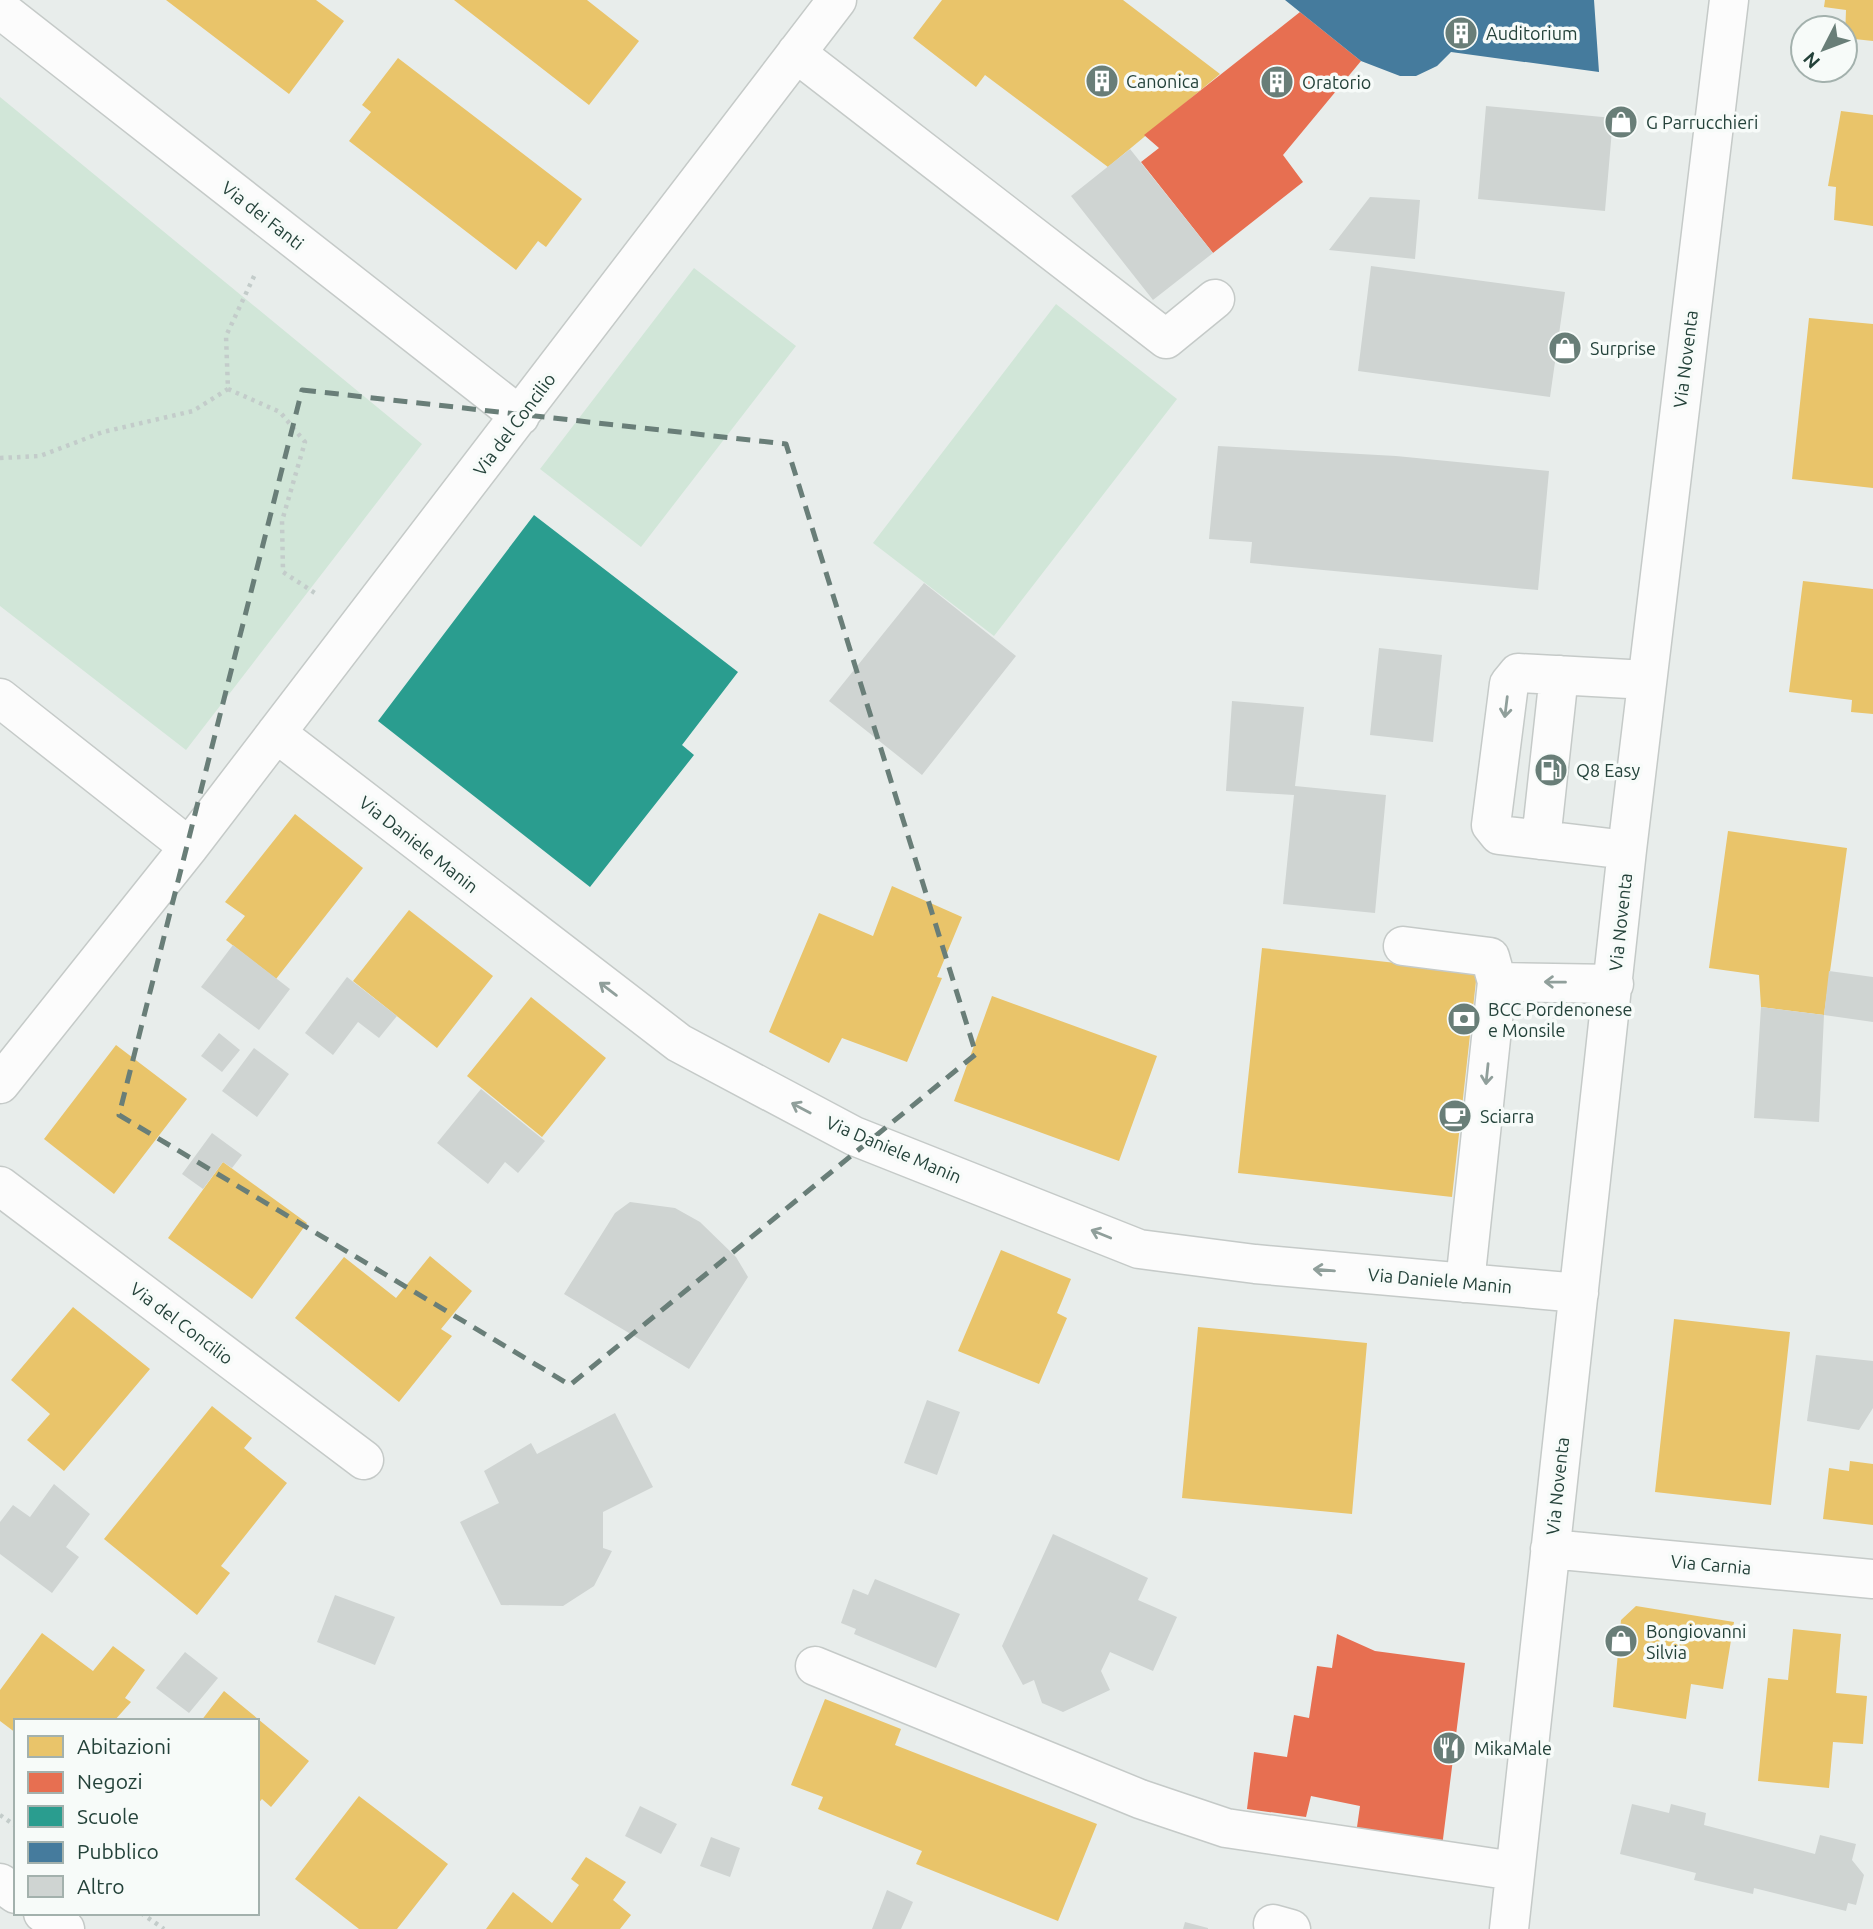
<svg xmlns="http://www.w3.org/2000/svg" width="1873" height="1929" viewBox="0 0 1873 1929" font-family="Ubuntu,sans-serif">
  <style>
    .green { fill: #d1e6d8 }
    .homes { fill: #e9c46a }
    .shops { fill: #e76f51 }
    .schools { fill: #2a9d8f }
    .public { fill: #457b9d }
    .building { fill: #cfd4d2 }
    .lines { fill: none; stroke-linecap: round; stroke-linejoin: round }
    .minor-casing { stroke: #c5cac8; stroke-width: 41 }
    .path { stroke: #c3ccca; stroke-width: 4.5; stroke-dasharray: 3.5 5; stroke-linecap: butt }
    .minor { stroke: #fcfcfc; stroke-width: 38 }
    .oneway { stroke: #909f9b }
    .marked { fill: none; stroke: #697e78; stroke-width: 5; stroke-dasharray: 14 9; stroke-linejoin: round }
    .labels { text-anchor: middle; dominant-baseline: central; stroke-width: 7; stroke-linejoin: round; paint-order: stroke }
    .poi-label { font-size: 18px; fill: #24423a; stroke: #f7fbf9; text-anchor: start }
    .street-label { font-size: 18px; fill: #24423a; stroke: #f7fbf9 }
  </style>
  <rect width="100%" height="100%" fill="#e8edeb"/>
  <path class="green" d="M 0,97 L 422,444 L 186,750 L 0,606 Z
    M 694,268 L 796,346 L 641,547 L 540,469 Z
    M 1056,304 L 1177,399 L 994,636 L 873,543 Z"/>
  <path class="homes" d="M 166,0 L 316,0 L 344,21 L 289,94 Z
    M 454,0 L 587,0 L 639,41 L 589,105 Z
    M 942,0 L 1123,0 L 1220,74 L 1108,167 L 985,75 L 976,87 L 913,38 Z
    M 1825,0 L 1873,0 L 1873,41 L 1845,38 L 1846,10 L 1824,7 Z
    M 398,58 L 582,199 L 546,247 L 538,241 L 516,270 L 349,141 L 371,112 L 362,105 Z
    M 1841,111 L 1873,115 L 1873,226 L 1834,220 L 1836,187 L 1828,186 Z
    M 1809,318 L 1873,324 L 1873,488 L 1792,479 Z
    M 1803,581 L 1873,589 L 1873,714 L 1851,712 L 1852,700 L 1789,692 Z
    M 295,814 L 363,868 L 276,979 L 226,940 L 245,916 L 225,902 Z
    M 1728,831 L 1847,848 L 1824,1015 L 1761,1007 L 1759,975 L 1709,968 Z
    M 892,886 L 962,917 L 937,977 L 942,978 L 907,1062 L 842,1038 L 829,1063 L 769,1032 L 819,913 L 873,936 Z
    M 409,910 L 493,976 L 437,1048 L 353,981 Z
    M 1262,948 L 1477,972 L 1452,1197 L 1238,1173 Z
    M 992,996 L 1157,1056 L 1119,1161 L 954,1101 Z
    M 531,997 L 606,1058 L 542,1137 L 467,1076 Z
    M 116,1045 L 187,1099 L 114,1194 L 44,1139 Z
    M 223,1162 L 307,1223 L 252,1299 L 168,1238 Z
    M 1001,1250 L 1071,1279 L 1057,1313 L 1067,1318 L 1039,1384 L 958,1351 Z
    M 430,1256 L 472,1291 L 441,1329 L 452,1336 L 399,1402 L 295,1318 L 344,1257 L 396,1298 Z
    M 73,1307 L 150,1369 L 64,1471 L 27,1440 L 50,1414 L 11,1380 Z
    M 1674,1319 L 1790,1332 L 1771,1505 L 1655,1492 Z
    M 1198,1327 L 1367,1343 L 1352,1514 L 1182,1498 Z
    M 212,1406 L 252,1438 L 244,1448 L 287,1483 L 221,1566 L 230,1573 L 197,1615 L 104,1539 Z
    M 1850,1461 L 1873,1464 L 1873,1525 L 1823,1519 L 1829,1468 L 1849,1471 Z
    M 1636,1606 L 1734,1622 L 1723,1689 L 1691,1684 L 1686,1719 L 1613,1707 L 1621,1620 Z
    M 1793,1629 L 1841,1634 L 1836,1693 L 1867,1696 L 1863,1744 L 1833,1742 L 1829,1788 L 1758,1781 L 1768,1678 L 1788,1680 Z
    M 42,1633 L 93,1671 L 113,1646 L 145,1670 L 125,1698 L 131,1702 L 114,1721 L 16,1721 L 16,1733 L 0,1721 L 0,1690 Z
    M 224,1691 L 309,1761 L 271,1807 L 262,1799 L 257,1805 L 257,1721 L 201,1721 Z
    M 825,1699 L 901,1729 L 895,1745 L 1097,1824 L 1058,1921 L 916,1864 L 922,1851 L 818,1809 L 823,1797 L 791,1785 Z
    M 359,1796 L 448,1864 L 397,1929 L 359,1929 L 295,1879 Z
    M 586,1857 L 626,1882 L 613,1900 L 631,1915 L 620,1929 L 486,1929 L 513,1892 L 552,1923 L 579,1885 L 571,1879 Z"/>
  <path class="shops" d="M 1300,12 L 1361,61 L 1283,155 L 1303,182 L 1213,253 L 1141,162 L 1159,148 L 1144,135 Z
    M 1337,1634 L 1375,1651 L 1465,1663 L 1442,1847 L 1356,1834 L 1360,1806 L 1311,1796 L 1306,1817 L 1247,1809 L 1254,1752 L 1287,1757 L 1294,1715 L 1309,1718 L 1317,1666 L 1332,1668 Z"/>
  <path class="schools" d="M 534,515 L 738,672 L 682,745 L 694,755 L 590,887 L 378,721 Z"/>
  <path class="public" d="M 1285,0 L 1594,0 L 1599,72 L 1451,52 L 1437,66 L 1416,76 L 1400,76 L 1361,61 Z"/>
  <path class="building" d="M 1486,106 L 1613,118 L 1605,211 L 1478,199 Z
    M 1130,149 L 1213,253 L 1153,300 L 1071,196 Z
    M 1370,197 L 1420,200 L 1415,259 L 1329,250 Z
    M 1371,266 L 1565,292 L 1550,397 L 1358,371 Z
    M 1218,446 L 1396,456 L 1549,471 L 1538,590 L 1250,563 L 1252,542 L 1209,539 Z
    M 924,583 L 1016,656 L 922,775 L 829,701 Z
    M 1379,648 L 1442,655 L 1433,742 L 1370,735 Z
    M 1232,701 L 1304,707 L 1295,786 L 1386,795 L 1375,913 L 1283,904 L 1294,795 L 1226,791 Z
    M 233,945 L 290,989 L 259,1030 L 201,987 Z
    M 1829,971 L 1873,977 L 1873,1022 L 1824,1015 Z
    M 347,977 L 397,1016 L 379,1038 L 358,1022 L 333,1055 L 305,1033 Z
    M 1761,1007 L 1824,1015 L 1819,1122 L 1754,1118 Z
    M 219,1033 L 240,1050 L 222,1072 L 201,1056 Z
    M 254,1048 L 289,1074 L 257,1117 L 222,1091 Z
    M 481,1089 L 545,1141 L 518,1173 L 505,1162 L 488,1184 L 437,1143 Z
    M 212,1133 L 242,1155 L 232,1168 L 223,1162 L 203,1189 L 182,1174 Z
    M 630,1202 L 675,1208 L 700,1222 L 736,1257 L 748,1277 L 689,1369 L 564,1294 L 615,1213 Z
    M 1816,1355 L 1873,1361 L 1873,1408 L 1859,1430 L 1807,1421 Z
    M 927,1400 L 960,1412 L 937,1475 L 904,1463 Z
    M 615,1413 L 653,1487 L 603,1512 L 603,1548 L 612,1551 L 594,1586 L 563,1606 L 501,1605 L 460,1522 L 499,1503 L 484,1471 L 531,1443 L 537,1454 Z
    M 54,1484 L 90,1514 L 66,1547 L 79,1557 L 52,1593 L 0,1554 L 0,1522 L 13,1505 L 30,1517 Z
    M 1053,1534 L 1148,1578 L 1138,1600 L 1177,1617 L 1153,1671 L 1110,1652 L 1101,1671 L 1110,1690 L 1063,1712 L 1042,1703 L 1034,1680 L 1023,1685 L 1002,1646 Z
    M 875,1579 L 960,1614 L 936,1668 L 854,1634 L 856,1629 L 841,1623 L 853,1589 L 868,1595 Z
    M 335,1595 L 395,1617 L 375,1665 L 317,1642 Z
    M 185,1652 L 218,1678 L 189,1713 L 156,1688 Z
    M 1632,1804 L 1669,1813 L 1671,1804 L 1706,1813 L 1704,1825 L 1815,1854 L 1820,1835 L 1856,1844 L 1852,1860 L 1864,1875 L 1856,1905 L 1848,1903 L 1846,1911 L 1754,1888 L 1753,1894 L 1694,1880 L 1696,1873 L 1620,1854 Z
    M 640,1806 L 677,1824 L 661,1854 L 625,1836 Z
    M 711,1837 L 740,1848 L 730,1877 L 700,1866 Z
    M 887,1890 L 913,1902 L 901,1929 L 872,1929 Z
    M 1185,1922 L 1208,1928 L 1208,1929 L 1183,1929 Z"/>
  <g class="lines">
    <defs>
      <path id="minor" d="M 0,9 L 520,416
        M 796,53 L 1166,339 L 1215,299
        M 0,698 L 189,847
        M 276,733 L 679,1043 L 854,1136 L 1139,1249 L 1255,1264 L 1579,1293
        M 1541,840 L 1559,675
        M 1627,850 L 1499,835 L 1491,825 L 1509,684 L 1518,673 L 1647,680
        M 1403,946 L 1490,957 L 1497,982 L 1465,1283
        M 1497,982 L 1614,984
        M 0,1084 L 189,847 L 837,0
        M 0,1186 L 364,1460
        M 1550,1549 L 1873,1579
        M 815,1666 L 1140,1799 L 1226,1828 L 1514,1871
        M 0,1883 L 16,1894
        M 43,1913 L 65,1929
        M 1273,1924 L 1291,1929
        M 1509,1929 L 1627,850 L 1729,0"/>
    </defs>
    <use href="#minor" class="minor-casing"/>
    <path class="path" d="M 228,389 L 280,412 L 305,442 L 282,521 L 283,572 L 318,595
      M 0,458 L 40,456 L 103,432 L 193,411 L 228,389 L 226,336 L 256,272
      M 0,1815 L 16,1826
      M 141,1913 L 164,1929"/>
    <use href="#minor" class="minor"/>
  </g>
  <defs><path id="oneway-shaft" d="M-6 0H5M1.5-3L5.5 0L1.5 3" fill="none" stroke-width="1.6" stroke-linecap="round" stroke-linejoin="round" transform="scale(1.75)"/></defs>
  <g class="oneway">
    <use href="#oneway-shaft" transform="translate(1506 707) rotate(97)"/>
    <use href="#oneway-shaft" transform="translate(1555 982) rotate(-179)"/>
    <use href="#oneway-shaft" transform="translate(608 989) rotate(-143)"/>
    <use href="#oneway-shaft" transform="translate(1487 1074) rotate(96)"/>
    <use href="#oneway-shaft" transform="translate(801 1108) rotate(-152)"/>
    <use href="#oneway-shaft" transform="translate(1101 1234) rotate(-158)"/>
    <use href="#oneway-shaft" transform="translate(1324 1270) rotate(-175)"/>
  </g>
  <path class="marked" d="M 302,390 L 786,444 L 976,1054 L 570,1385 L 119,1115 Z"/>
  <defs>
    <symbol id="building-disc" viewBox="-11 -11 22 22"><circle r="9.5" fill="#697e78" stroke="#f7fbf9"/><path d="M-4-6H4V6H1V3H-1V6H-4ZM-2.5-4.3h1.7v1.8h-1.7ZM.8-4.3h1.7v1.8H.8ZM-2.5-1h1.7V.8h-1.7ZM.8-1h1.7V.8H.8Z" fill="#fff"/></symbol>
    <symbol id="shop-disc" viewBox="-11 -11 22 22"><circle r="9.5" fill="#697e78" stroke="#f7fbf9"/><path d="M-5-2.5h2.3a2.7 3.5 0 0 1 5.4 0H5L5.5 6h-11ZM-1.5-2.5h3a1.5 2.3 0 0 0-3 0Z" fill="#fff"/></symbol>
    <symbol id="fuel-disc" viewBox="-11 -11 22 22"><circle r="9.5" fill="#697e78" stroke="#f7fbf9"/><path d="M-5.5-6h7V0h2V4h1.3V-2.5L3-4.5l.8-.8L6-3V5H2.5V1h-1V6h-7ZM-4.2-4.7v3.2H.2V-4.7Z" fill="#fff"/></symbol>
    <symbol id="bank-disc" viewBox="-11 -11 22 22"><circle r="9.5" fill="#697e78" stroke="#f7fbf9"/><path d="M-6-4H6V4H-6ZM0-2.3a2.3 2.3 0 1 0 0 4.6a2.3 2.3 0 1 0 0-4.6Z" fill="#fff"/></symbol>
    <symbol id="cafe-disc" viewBox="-11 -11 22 22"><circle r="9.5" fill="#697e78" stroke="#f7fbf9"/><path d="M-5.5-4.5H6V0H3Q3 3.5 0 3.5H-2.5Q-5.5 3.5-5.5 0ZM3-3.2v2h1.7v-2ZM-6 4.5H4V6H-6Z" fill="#fff"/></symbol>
    <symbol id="restaurant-disc" viewBox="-11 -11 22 22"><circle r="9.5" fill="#697e78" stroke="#f7fbf9"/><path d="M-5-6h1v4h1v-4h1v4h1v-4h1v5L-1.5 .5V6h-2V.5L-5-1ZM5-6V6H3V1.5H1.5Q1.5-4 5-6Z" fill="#fff"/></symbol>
  </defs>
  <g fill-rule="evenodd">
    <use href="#building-disc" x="1442" y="14" width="38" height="38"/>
    <use href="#building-disc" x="1083" y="62" width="38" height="38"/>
    <use href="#building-disc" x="1258" y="63" width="38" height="38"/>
    <use href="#shop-disc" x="1602" y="103" width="38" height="38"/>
    <use href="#shop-disc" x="1546" y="329" width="38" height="38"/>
    <use href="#fuel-disc" x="1532" y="751" width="38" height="38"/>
    <use href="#bank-disc" x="1445" y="1000" width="38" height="38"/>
    <use href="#cafe-disc" x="1436" y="1097" width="38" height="38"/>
    <use href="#shop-disc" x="1602" y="1622" width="38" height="38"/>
    <use href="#restaurant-disc" x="1430" y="1729" width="38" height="38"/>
  </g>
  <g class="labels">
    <g class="poi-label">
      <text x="1486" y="33">Auditorium</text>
      <text x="1126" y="81">Canonica</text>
      <text x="1302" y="82">Oratorio</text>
      <text x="1646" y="122">G Parrucchieri</text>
      <text x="1590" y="348">Surprise</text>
      <text x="1576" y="770">Q8 Easy</text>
      <text x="1488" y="1009">BCC Pordenonese<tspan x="1488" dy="21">e Monsile</tspan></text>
      <text x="1480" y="1116">Sciarra</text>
      <text x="1646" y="1631">Bongiovanni<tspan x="1646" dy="21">Silvia</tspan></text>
      <text x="1474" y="1748">MikaMale</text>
    </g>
    <g class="street-label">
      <text transform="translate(263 215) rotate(38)">Via dei Fanti</text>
      <text transform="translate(1685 359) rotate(-83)">Via Noventa</text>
      <text transform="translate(514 424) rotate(-53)">Via del Concilio</text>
      <text transform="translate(419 844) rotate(38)">Via Daniele Manin</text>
      <text transform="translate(1620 922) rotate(-84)">Via Noventa</text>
      <text transform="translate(894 1149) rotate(23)">Via Daniele Manin</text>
      <text transform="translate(1440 1280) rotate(5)">Via Daniele Manin</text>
      <text transform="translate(182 1323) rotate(37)">Via del Concilio</text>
      <text transform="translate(1557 1486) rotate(-84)">Via Noventa</text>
      <text transform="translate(1711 1564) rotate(5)">Via Carnia</text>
    </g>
  </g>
  <rect x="14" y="1719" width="245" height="196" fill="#f7fbf9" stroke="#a3b1ad" stroke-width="2"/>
  <rect x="28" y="1736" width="35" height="21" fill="#e9c46a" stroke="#a3b1ad" stroke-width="2"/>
  <text x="77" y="1754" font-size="21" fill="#24423a">Abitazioni</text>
  <rect x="28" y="1772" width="35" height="21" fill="#e76f51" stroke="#a3b1ad" stroke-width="2"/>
  <text x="77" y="1789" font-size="21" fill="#24423a">Negozi</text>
  <rect x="28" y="1806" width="35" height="21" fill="#2a9d8f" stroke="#a3b1ad" stroke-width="2"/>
  <text x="77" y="1824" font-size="21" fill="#24423a">Scuole</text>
  <rect x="28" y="1842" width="35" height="21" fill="#457b9d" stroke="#a3b1ad" stroke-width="2"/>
  <text x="77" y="1859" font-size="21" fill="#24423a">Pubblico</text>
  <rect x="28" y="1876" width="35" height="21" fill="#cfd4d2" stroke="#a3b1ad" stroke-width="2"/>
  <text x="77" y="1894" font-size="21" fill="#24423a">Altro</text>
  <g transform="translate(1824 49) rotate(228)"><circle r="33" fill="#f7fbf9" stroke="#a3b1ad" stroke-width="2"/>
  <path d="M0-5L12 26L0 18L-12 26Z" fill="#697e78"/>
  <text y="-10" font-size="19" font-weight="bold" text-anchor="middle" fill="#24423a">N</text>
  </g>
</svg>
